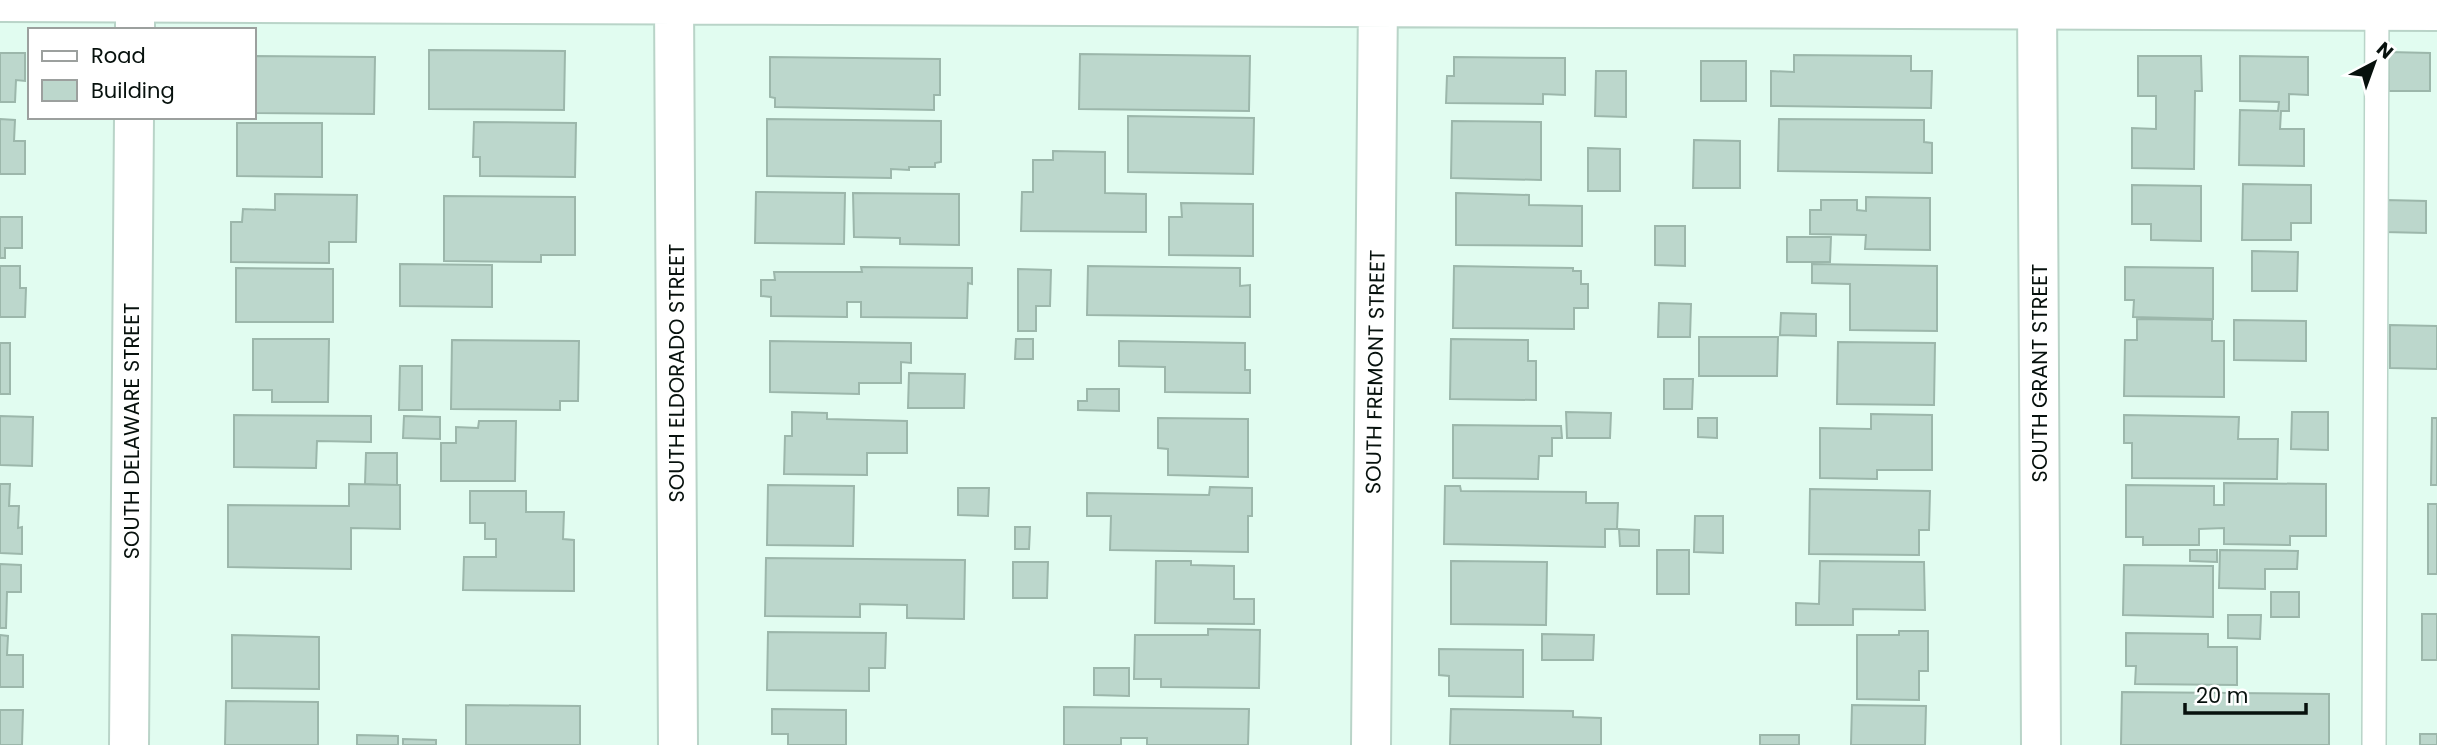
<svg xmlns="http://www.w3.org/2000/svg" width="2437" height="745" viewBox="0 0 2437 745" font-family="Poppins,sans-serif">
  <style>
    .building { fill: #bcd7cc; stroke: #9cb7ab; stroke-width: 2 }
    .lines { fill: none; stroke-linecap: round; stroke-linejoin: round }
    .service-casing { stroke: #b9d4c8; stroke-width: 26 }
    .minor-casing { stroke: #b9d4c8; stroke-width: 42 }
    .tertiary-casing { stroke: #b9d4c8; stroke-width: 42 }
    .secondary-casing { stroke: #b9d4c8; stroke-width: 42 }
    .service { stroke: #fff; stroke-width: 23 }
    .minor { stroke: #fff; stroke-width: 38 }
    .tertiary { stroke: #fff; stroke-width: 38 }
    .secondary { stroke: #fff; stroke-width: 38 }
    .labels { text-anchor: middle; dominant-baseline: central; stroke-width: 5; stroke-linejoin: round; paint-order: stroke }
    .street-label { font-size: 21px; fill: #07110d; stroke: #fff }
  </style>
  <rect width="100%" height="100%" fill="#e1fcf0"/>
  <path class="building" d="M 429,50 L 565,51 L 564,110 L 429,109 Z
    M 2389,52 L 2430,53 L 2430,91 L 2389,91 Z
    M 0,53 L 25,53 L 25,81 L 16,80 L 15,102 L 0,102 Z
    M 1080,54 L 1250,56 L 1249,111 L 1079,109 Z
    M 1794,55 L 1911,56 L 1911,71 L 1932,71 L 1931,108 L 1771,106 L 1771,71 L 1794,72 Z
    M 254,56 L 375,57 L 374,114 L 254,113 Z
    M 2138,56 L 2201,56 L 2202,91 L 2195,91 L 2194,169 L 2132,168 L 2132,128 L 2156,129 L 2156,96 L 2138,96 Z
    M 2240,56 L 2308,57 L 2308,95 L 2289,94 L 2289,111 L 2281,111 L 2280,129 L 2304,129 L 2304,166 L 2239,165 L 2240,110 L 2278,111 L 2279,102 L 2240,101 Z
    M 770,57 L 940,59 L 940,95 L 934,95 L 934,110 L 775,107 L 775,98 L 770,97 Z
    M 1454,57 L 1565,58 L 1565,95 L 1543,94 L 1543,104 L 1446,103 L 1447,76 L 1454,76 Z
    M 1701,61 L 1746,61 L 1746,101 L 1701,101 Z
    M 1596,71 L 1626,71 L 1626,117 L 1595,116 Z
    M 1128,116 L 1254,118 L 1253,174 L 1128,172 Z
    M 0,119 L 15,120 L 14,141 L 25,141 L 25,174 L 0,174 Z
    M 767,119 L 941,121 L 941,162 L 935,163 L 935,167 L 909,167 L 909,170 L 891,169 L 891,178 L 767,176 Z
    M 1779,119 L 1924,120 L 1924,142 L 1932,143 L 1932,173 L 1778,171 Z
    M 1452,121 L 1541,122 L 1541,180 L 1451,178 Z
    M 474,122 L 576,123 L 575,177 L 480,176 L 480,157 L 473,157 Z
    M 237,123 L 322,123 L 322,177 L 237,176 Z
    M 1694,140 L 1740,141 L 1740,188 L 1693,188 Z
    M 1588,148 L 1620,149 L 1620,191 L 1588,191 Z
    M 1053,151 L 1105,152 L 1105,193 L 1146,194 L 1146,232 L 1021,231 L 1022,192 L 1033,192 L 1033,160 L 1053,160 Z
    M 2243,184 L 2311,185 L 2311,223 L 2291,223 L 2291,240 L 2242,240 Z
    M 2132,185 L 2201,186 L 2201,241 L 2151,240 L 2151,224 L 2132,224 Z
    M 756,192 L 845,193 L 844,244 L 755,243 Z
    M 853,193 L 959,194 L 959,245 L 900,244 L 900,238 L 854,237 Z
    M 1456,193 L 1529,195 L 1529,205 L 1582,206 L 1582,246 L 1456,245 Z
    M 275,194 L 357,195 L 356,242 L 329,242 L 329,263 L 231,262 L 231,222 L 242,222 L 243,209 L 275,210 Z
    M 444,196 L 575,197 L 575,255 L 541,255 L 541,262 L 444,261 Z
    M 1866,197 L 1930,198 L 1930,250 L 1865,249 L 1866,235 L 1810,234 L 1810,210 L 1821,210 L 1821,200 L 1857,200 L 1857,210 L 1866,211 Z
    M 2386,200 L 2426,201 L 2426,233 L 2385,232 Z
    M 1181,203 L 1253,204 L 1253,256 L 1169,255 L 1169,217 L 1182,217 Z
    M 0,217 L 22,217 L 22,248 L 5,248 L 5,258 L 0,258 Z
    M 1655,226 L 1685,226 L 1685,266 L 1655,265 Z
    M 1787,237 L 1831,237 L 1830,262 L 1787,262 Z
    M 2252,251 L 2298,252 L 2297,291 L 2252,291 Z
    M 400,264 L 492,265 L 492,307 L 400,306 Z
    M 1812,264 L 1937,266 L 1937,331 L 1850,330 L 1850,284 L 1812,283 Z
    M 0,266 L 20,266 L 20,288 L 26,288 L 25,317 L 0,317 Z
    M 1088,266 L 1240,268 L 1240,286 L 1250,285 L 1250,317 L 1087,315 Z
    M 1454,266 L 1573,268 L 1573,271 L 1581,271 L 1581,284 L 1588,284 L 1588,308 L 1574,308 L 1574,329 L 1453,328 Z
    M 861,267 L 972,268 L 972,284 L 968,283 L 967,318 L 861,317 L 861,302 L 847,302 L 847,317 L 771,316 L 771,297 L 761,296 L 761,280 L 775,280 L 774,272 L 862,272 Z
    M 2125,267 L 2213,268 L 2213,319 L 2133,317 L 2134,300 L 2125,300 Z
    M 236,268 L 333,269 L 333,322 L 236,322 Z
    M 1018,269 L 1051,270 L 1050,306 L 1036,306 L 1036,331 L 1018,331 Z
    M 1659,303 L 1691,304 L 1690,337 L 1658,337 Z
    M 1781,313 L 1816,314 L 1816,336 L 1780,335 Z
    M 2137,319 L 2212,320 L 2212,341 L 2224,341 L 2224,397 L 2124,396 L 2125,340 L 2137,340 Z
    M 2234,320 L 2306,321 L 2306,361 L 2234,360 Z
    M 2390,325 L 2437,326 L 2437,369 L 2390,368 Z
    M 1699,337 L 1778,337 L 1777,376 L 1699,376 Z
    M 253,339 L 329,339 L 328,402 L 272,402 L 272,390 L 253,390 Z
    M 1016,339 L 1033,339 L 1033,359 L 1015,359 Z
    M 1451,339 L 1528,340 L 1528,361 L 1536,361 L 1536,400 L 1450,399 Z
    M 452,340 L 579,341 L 578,401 L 560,401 L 560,410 L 451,409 Z
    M 770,341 L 911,343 L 911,363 L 901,362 L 901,383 L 859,383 L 859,394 L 770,392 Z
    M 1119,341 L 1245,343 L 1245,370 L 1250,370 L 1250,393 L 1165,392 L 1165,367 L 1119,366 Z
    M 1838,342 L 1935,343 L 1934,405 L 1837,404 Z
    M 0,343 L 10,343 L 10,394 L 0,394 Z
    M 400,366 L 422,366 L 422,410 L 399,410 Z
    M 909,373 L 965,374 L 964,408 L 908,408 Z
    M 1664,379 L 1693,379 L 1692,409 L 1664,409 Z
    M 1087,389 L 1119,389 L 1119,411 L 1078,410 L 1078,401 L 1087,401 Z
    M 792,412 L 827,413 L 827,419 L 907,421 L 907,453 L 867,453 L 867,475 L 784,474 L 785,436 L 792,436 Z
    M 1566,412 L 1611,413 L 1610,438 L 1567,438 Z
    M 2292,412 L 2328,412 L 2328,450 L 2291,449 Z
    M 1871,414 L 1932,415 L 1932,470 L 1877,470 L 1877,479 L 1820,478 L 1820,428 L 1871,429 Z
    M 234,415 L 371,416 L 371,442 L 317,441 L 316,468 L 234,467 Z
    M 2124,415 L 2239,417 L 2238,439 L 2278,439 L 2277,479 L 2132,478 L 2132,443 L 2124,443 Z
    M 0,416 L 33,417 L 32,466 L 0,465 Z
    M 404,416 L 440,417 L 440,439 L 403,438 Z
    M 1158,418 L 1248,419 L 1248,477 L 1168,475 L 1168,449 L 1158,448 Z
    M 1698,418 L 1717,418 L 1717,438 L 1698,437 Z
    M 2432,418 L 2437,418 L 2437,485 L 2431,485 Z
    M 479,421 L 516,421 L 515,481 L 441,481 L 441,443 L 456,443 L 456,427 L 478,428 Z
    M 1453,425 L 1561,426 L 1562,438 L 1552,438 L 1552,456 L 1539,456 L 1538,479 L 1453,478 Z
    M 366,453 L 397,453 L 397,485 L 365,484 Z
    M 2224,483 L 2326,484 L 2326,536 L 2290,536 L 2290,545 L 2224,544 L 2224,528 L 2199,529 L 2199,545 L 2143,545 L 2143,537 L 2126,537 L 2126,485 L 2214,486 L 2214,505 L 2224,505 Z
    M 0,484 L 10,484 L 9,506 L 19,506 L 18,528 L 22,527 L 22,554 L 0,553 Z
    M 349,484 L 400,485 L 400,529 L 351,528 L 351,569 L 228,567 L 228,505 L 349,506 Z
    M 768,485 L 854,486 L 853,546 L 767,545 Z
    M 1445,486 L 1460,486 L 1461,491 L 1586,492 L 1586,503 L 1618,503 L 1617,529 L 1605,529 L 1605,547 L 1444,544 Z
    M 1210,487 L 1252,488 L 1252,516 L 1248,516 L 1248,552 L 1110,550 L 1111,516 L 1087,516 L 1087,493 L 1209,495 Z
    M 958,488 L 989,488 L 988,516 L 958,515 Z
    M 1810,489 L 1930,491 L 1929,530 L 1919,530 L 1919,555 L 1809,554 Z
    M 470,491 L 526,491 L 526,512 L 564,512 L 563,539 L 574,540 L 574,591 L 463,590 L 464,557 L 496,557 L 496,539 L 485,539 L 485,523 L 470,523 Z
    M 2428,504 L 2437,504 L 2437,574 L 2428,574 Z
    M 1695,516 L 1723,516 L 1723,553 L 1694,552 Z
    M 1015,527 L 1030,527 L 1029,549 L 1015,549 Z
    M 1619,529 L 1639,530 L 1639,546 L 1620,546 Z
    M 1657,550 L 1689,550 L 1689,594 L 1657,594 Z
    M 2190,550 L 2217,550 L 2217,562 L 2190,561 Z
    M 2220,550 L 2298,551 L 2297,569 L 2265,569 L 2265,589 L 2219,588 Z
    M 766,558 L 965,560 L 964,619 L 907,618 L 907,605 L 860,604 L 860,617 L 765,616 Z
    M 1156,561 L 1191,561 L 1191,565 L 1234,566 L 1234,599 L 1254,599 L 1254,624 L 1155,623 Z
    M 1451,561 L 1547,562 L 1546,625 L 1451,624 Z
    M 1820,561 L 1924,562 L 1925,610 L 1853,609 L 1853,625 L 1796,625 L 1796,603 L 1819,604 Z
    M 1013,562 L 1048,562 L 1047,598 L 1013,598 Z
    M 0,564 L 21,565 L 21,592 L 7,592 L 6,628 L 0,628 Z
    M 2124,565 L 2213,566 L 2213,617 L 2123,615 Z
    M 2271,592 L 2299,592 L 2299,617 L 2271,617 Z
    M 2422,614 L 2437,614 L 2437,660 L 2422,660 Z
    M 2228,615 L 2261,615 L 2260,639 L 2228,638 Z
    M 1208,629 L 1260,630 L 1259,688 L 1161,687 L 1161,679 L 1134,679 L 1135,635 L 1208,635 Z
    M 1899,631 L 1928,631 L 1928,671 L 1919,671 L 1919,700 L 1857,699 L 1857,635 L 1899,635 Z
    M 768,632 L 886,633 L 885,668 L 869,668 L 869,691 L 767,690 Z
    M 2126,633 L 2208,634 L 2208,647 L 2237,647 L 2237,685 L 2135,684 L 2136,666 L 2126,666 Z
    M 1542,634 L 1594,635 L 1593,660 L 1542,660 Z
    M 0,635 L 8,636 L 7,655 L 23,655 L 23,687 L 0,687 Z
    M 232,635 L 319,637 L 319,689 L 232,688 Z
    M 1439,649 L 1523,650 L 1523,697 L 1449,696 L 1449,676 L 1439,675 Z
    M 1094,668 L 1129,668 L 1129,696 L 1094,695 Z
    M 2122,692 L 2329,694 L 2329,745 L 2121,745 Z
    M 226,701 L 318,702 L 318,745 L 225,745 Z
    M 466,705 L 580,706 L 580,745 L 466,745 Z
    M 1852,705 L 1926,706 L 1925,745 L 1851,745 Z
    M 1064,707 L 1249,709 L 1248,745 L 1147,745 L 1147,738 L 1121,738 L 1121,745 L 1064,745 Z
    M 772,709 L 846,710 L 846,745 L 788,745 L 788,734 L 772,734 Z
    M 1451,709 L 1573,711 L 1573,717 L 1601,718 L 1601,745 L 1450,745 Z
    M 0,710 L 23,710 L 22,745 L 0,745 Z
    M 2420,734 L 2437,734 L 2437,745 L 2420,745 Z
    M 357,735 L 398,736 L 398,745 L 357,745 Z
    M 1760,735 L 1799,735 L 1799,745 L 1760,745 Z
    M 403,739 L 436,740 L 436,745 L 403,745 Z"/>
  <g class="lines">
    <defs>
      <path id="service" d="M 2374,745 L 2377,0"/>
      <path id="minor" d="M 674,0 L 678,745
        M 0,2 L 2437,11
        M 1371,745 L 1378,0"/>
      <path id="tertiary" d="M 2037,0 L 2041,745"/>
      <path id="secondary" d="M 135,30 L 135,0
        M 129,745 L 134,117"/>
    </defs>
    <use href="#service" class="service-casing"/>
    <use href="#minor" class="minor-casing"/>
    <use href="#tertiary" class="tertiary-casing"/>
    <use href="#secondary" class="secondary-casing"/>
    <use href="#service" class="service"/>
    <use href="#minor" class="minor"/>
    <use href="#tertiary" class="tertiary"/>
    <use href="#secondary" class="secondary"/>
  </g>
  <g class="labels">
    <g class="street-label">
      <text transform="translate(1375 372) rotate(-89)">SOUTH FREMONT STREET</text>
      <text transform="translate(676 373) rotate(-90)">SOUTH ELDORADO STREET</text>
      <text transform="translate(2039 373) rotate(-90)">SOUTH GRANT STREET</text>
      <text transform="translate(131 431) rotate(-90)">SOUTH DELAWARE STREET</text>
    </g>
  </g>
  <rect x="28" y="28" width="228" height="91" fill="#ffffff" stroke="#9ca09e" stroke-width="2"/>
  <rect x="42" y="51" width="35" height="10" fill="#ffffff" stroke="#9ca09e" stroke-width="2"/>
  <text x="91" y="63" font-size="21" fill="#07110d">Road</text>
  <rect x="42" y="80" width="35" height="21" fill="#bcd7cc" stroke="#9ca09e" stroke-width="2"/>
  <text x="91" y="98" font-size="21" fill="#07110d">Building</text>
  <g transform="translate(2374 63) rotate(41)" stroke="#ffffff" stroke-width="5" paint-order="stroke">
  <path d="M0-5L12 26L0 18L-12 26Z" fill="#07110d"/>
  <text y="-10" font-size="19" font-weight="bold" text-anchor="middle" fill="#07110d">N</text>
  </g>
  <path d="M2185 703v10h121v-10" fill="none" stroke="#07110d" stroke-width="3.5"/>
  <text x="2196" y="703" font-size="21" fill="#07110d" stroke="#ffffff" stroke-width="5" paint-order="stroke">20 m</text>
</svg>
